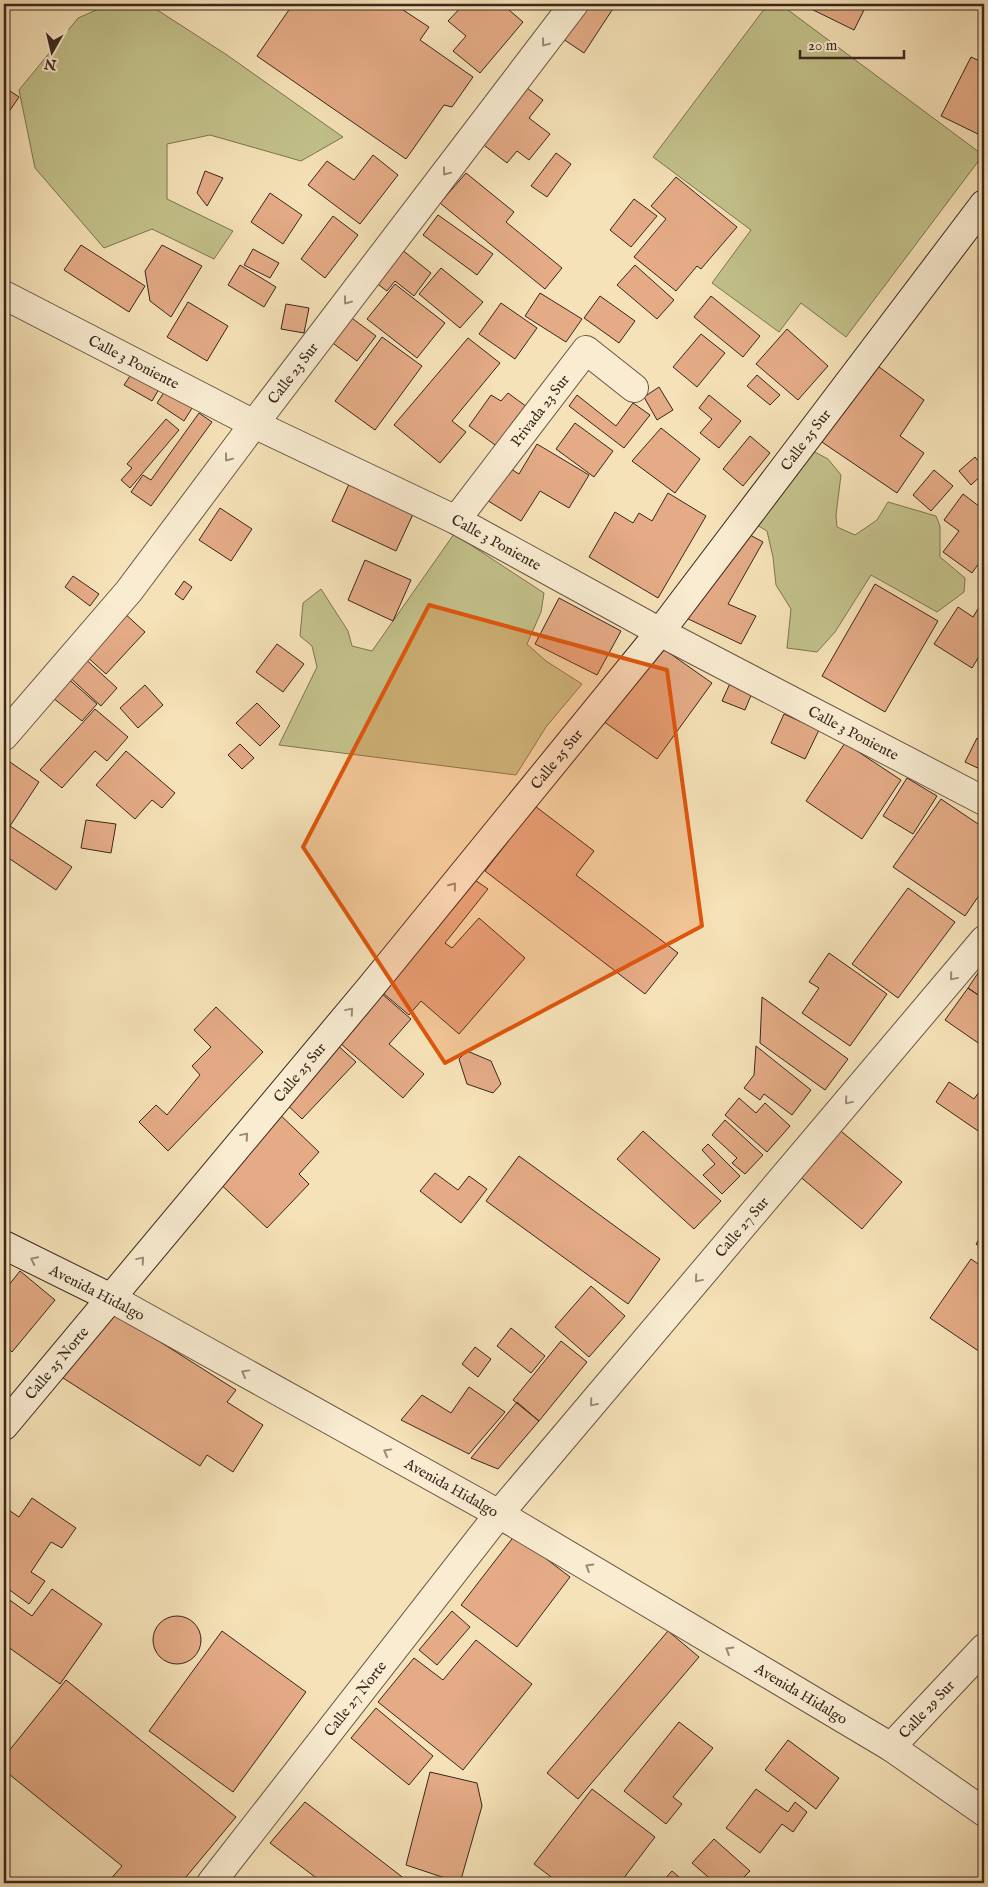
<svg xmlns="http://www.w3.org/2000/svg" width="988" height="1887" viewBox="0 0 988 1887" font-family="'IM FELL English',serif">
  <style>
    .green { fill: #c3c18a; stroke: #7e7454 }
    .building { fill: #e4ab86; stroke: #3a261e }
    .lines { fill: none; stroke-linecap: round; stroke-linejoin: round }
    .street-casing { stroke: #695544; stroke-width: 30 }
    .secondary-casing { stroke: #3a261e; stroke-width: 30 }
    .street { stroke: #f9ecd1; stroke-width: 28 }
    .secondary { stroke: #f9ecd1; stroke-width: 28 }
    .oneway { stroke: #9a8978 }
    .marked { fill: #df560d; fill-opacity: 0.2; stroke: #df560d; stroke-width: 4; stroke-linejoin: round }
    .labels { text-anchor: middle; dominant-baseline: central; stroke-width: 4.5; stroke-linejoin: round; paint-order: stroke }
    .street-label { font-size: 15px; fill: #3a261e; stroke: #f9ecd1 }
  </style>
  <rect width="100%" height="100%" fill="#f6e2b8"/>
  <filter id="stains"><feTurbulence type="fractalNoise" baseFrequency=".004" numOctaves="4"/><feColorMatrix values="0 0 0 0 .2 0 0 0 0 .09 0 0 0 0 .02 0 0 0 .5 -.17"/></filter>
  <radialGradient id="worn" r=".72"><stop offset=".6" stop-color="#630" stop-opacity="0"/><stop offset="1" stop-color="#630" stop-opacity=".3"/></radialGradient>
  <path class="green" d="M 110,4 L 148,4 L 227,55 L 343,137 L 301,161 L 210,135 L 167,144 L 167,199 L 233,231 L 214,259 L 152,229 L 104,248 L 35,168 L 19,90 L 78,18 Z
    M 768,4 L 780,4 L 983,155 L 846,337 L 801,303 L 779,332 L 712,283 L 751,230 L 653,157 Z
    M 811,450 L 828,459 L 841,475 L 836,515 L 837,527 L 855,535 L 877,520 L 888,502 L 936,516 L 940,526 L 940,557 L 965,578 L 964,592 L 937,612 L 871,575 L 835,632 L 817,652 L 787,648 L 791,609 L 776,585 L 773,557 L 767,531 L 750,521 Z
    M 454,534 L 544,593 L 541,612 L 527,644 L 546,661 L 582,684 L 546,727 L 516,775 L 279,745 L 317,667 L 312,646 L 300,636 L 303,603 L 321,589 L 348,631 L 352,646 L 372,651 Z"/>
  <path class="building" d="M 293,4 L 394,4 L 429,27 L 420,40 L 473,77 L 452,107 L 444,105 L 406,159 L 257,56 Z
    M 464,4 L 502,4 L 523,22 L 480,73 L 453,51 L 466,36 L 448,21 Z
    M 581,4 L 616,4 L 584,53 L 560,37 Z
    M 801,4 L 867,4 L 854,30 Z
    M 971,57 L 984,63 L 984,137 L 941,116 Z
    M 519,82 L 543,100 L 529,118 L 550,134 L 529,160 L 517,151 L 507,163 L 476,139 Z
    M 4,87 L 19,97 L 4,119 Z
    M 556,153 L 571,164 L 547,197 L 531,186 Z
    M 373,155 L 398,175 L 360,224 L 308,185 L 327,161 L 354,180 Z
    M 205,171 L 223,178 L 207,206 L 197,193 Z
    M 466,173 L 514,212 L 506,222 L 562,268 L 545,289 L 440,203 Z
    M 676,177 L 737,227 L 701,269 L 697,266 L 676,291 L 634,257 L 666,219 L 651,206 Z
    M 270,193 L 302,215 L 283,244 L 251,222 Z
    M 634,199 L 657,216 L 631,247 L 610,230 Z
    M 438,215 L 493,254 L 477,275 L 423,235 Z
    M 333,216 L 358,235 L 325,278 L 301,259 Z
    M 81,245 L 145,286 L 129,312 L 64,270 Z
    M 162,245 L 202,266 L 171,317 L 150,301 L 145,271 Z
    M 253,249 L 279,263 L 270,278 L 244,265 Z
    M 401,249 L 431,273 L 414,296 L 395,281 L 387,291 L 375,282 Z
    M 240,265 L 276,287 L 264,307 L 228,285 Z
    M 635,265 L 674,300 L 657,319 L 617,285 Z
    M 441,268 L 483,302 L 460,328 L 419,294 Z
    M 395,284 L 445,323 L 417,358 L 367,319 Z
    M 540,293 L 582,319 L 566,342 L 525,316 Z
    M 600,296 L 635,321 L 619,343 L 584,318 Z
    M 711,296 L 760,336 L 743,357 L 694,317 Z
    M 188,302 L 228,326 L 207,361 L 167,337 Z
    M 501,303 L 537,328 L 515,359 L 479,334 Z
    M 286,304 L 309,308 L 304,333 L 281,329 Z
    M 349,316 L 376,336 L 357,361 L 330,341 Z
    M 787,329 L 828,366 L 798,400 L 756,364 Z
    M 701,334 L 725,353 L 697,387 L 673,367 Z
    M 382,337 L 422,366 L 375,430 L 335,401 Z
    M 468,338 L 500,363 L 452,421 L 466,432 L 440,463 L 394,425 Z
    M 871,361 L 924,400 L 900,436 L 924,453 L 897,493 L 813,436 Z
    M 132,373 L 159,389 L 152,401 L 124,385 Z
    M 757,375 L 780,395 L 770,405 L 747,386 Z
    M 659,387 L 673,410 L 657,420 L 644,397 Z
    M 167,388 L 194,405 L 184,421 L 157,403 Z
    M 508,393 L 527,407 L 498,447 L 469,426 L 491,395 L 501,401 Z
    M 577,395 L 616,426 L 633,403 L 650,415 L 624,448 L 569,406 Z
    M 709,395 L 741,421 L 719,448 L 700,433 L 712,419 L 699,408 Z
    M 199,413 L 212,422 L 151,506 L 131,492 L 143,475 L 151,480 Z
    M 166,419 L 179,430 L 130,488 L 121,480 L 132,468 L 127,464 Z
    M 575,423 L 613,451 L 594,477 L 556,449 Z
    M 661,428 L 700,459 L 675,493 L 632,461 Z
    M 750,436 L 770,453 L 743,486 L 723,469 Z
    M 537,444 L 589,475 L 569,508 L 540,491 L 521,521 L 480,496 L 501,463 L 519,474 Z
    M 975,457 L 984,468 L 984,473 L 971,485 L 959,471 Z
    M 934,470 L 953,486 L 931,511 L 913,495 Z
    M 350,482 L 414,512 L 396,551 L 332,521 Z
    M 668,493 L 706,516 L 658,598 L 589,557 L 615,512 L 633,523 L 639,513 L 652,521 Z
    M 963,494 L 984,510 L 984,556 L 972,573 L 943,552 L 959,531 L 944,520 Z
    M 220,508 L 252,529 L 231,561 L 199,540 Z
    M 739,529 L 763,542 L 728,604 L 756,616 L 741,644 L 680,615 Z
    M 365,560 L 411,580 L 393,621 L 348,600 Z
    M 73,576 L 99,594 L 90,606 L 65,587 Z
    M 184,581 L 192,587 L 183,600 L 175,594 Z
    M 875,584 L 938,621 L 885,712 L 822,676 Z
    M 559,598 L 621,631 L 597,675 L 535,644 Z
    M 984,599 L 984,648 L 972,668 L 934,644 L 958,607 L 973,617 Z
    M 123,612 L 145,632 L 106,674 L 84,654 Z
    M 655,643 L 712,683 L 657,759 L 600,719 Z
    M 277,644 L 304,664 L 283,692 L 256,672 Z
    M 81,655 L 117,688 L 101,706 L 65,673 Z
    M 64,675 L 97,704 L 82,721 L 48,694 Z
    M 732,679 L 754,688 L 745,710 L 722,701 Z
    M 145,685 L 163,705 L 138,728 L 120,708 Z
    M 257,703 L 280,726 L 260,746 L 236,723 Z
    M 95,709 L 128,737 L 107,761 L 95,751 L 62,788 L 40,770 Z
    M 784,714 L 819,730 L 805,759 L 771,743 Z
    M 977,738 L 984,741 L 984,771 L 965,762 Z
    M 845,743 L 901,780 L 862,839 L 806,801 Z
    M 240,744 L 254,758 L 242,769 L 228,755 Z
    M 126,751 L 175,793 L 162,808 L 152,800 L 135,819 L 96,785 Z
    M 4,758 L 39,782 L 10,826 L 72,867 L 56,890 L 4,855 Z
    M 907,778 L 937,796 L 913,834 L 883,816 Z
    M 941,799 L 984,828 L 984,888 L 965,916 L 893,867 Z
    M 535,806 L 594,851 L 576,875 L 678,953 L 645,994 L 485,871 Z
    M 86,820 L 116,824 L 111,853 L 81,848 Z
    M 472,878 L 488,889 L 445,943 L 452,948 L 479,918 L 525,958 L 459,1034 L 421,1001 L 409,1015 L 377,988 Z
    M 908,888 L 955,922 L 898,998 L 852,964 Z
    M 829,953 L 887,994 L 850,1046 L 802,1013 L 819,988 L 809,982 Z
    M 984,964 L 984,999 L 968,988 Z
    M 374,987 L 411,1019 L 389,1044 L 424,1074 L 403,1098 L 332,1036 Z
    M 968,988 L 984,999 L 984,1047 L 945,1020 Z
    M 762,997 L 848,1059 L 825,1090 L 760,1043 Z
    M 216,1007 L 263,1052 L 168,1151 L 139,1122 L 156,1105 L 167,1115 L 200,1075 L 192,1066 L 211,1047 L 194,1030 Z
    M 334,1042 L 356,1062 L 302,1119 L 280,1098 Z
    M 756,1046 L 811,1090 L 792,1115 L 764,1094 L 760,1100 L 744,1088 L 754,1075 Z
    M 467,1051 L 491,1061 L 501,1084 L 493,1093 L 467,1084 L 459,1059 Z
    M 949,1082 L 974,1099 L 984,1085 L 984,1135 L 936,1102 Z
    M 739,1098 L 756,1113 L 765,1103 L 790,1126 L 767,1152 L 725,1115 Z
    M 274,1109 L 319,1152 L 299,1174 L 309,1184 L 267,1228 L 214,1178 Z
    M 725,1120 L 763,1155 L 745,1174 L 732,1163 L 737,1158 L 712,1135 Z
    M 836,1127 L 902,1182 L 862,1229 L 797,1174 Z
    M 643,1131 L 721,1201 L 694,1229 L 617,1159 Z
    M 708,1144 L 740,1176 L 722,1194 L 703,1175 L 715,1164 L 702,1150 Z
    M 519,1156 L 660,1259 L 628,1304 L 486,1201 Z
    M 435,1173 L 458,1190 L 469,1176 L 487,1189 L 461,1223 L 420,1191 Z
    M 984,1232 L 984,1249 L 976,1244 Z
    M 971,1259 L 984,1268 L 984,1346 L 980,1352 L 930,1318 Z
    M 20,1271 L 55,1300 L 12,1352 L 4,1345 L 4,1291 Z
    M 591,1286 L 625,1316 L 589,1357 L 555,1327 Z
    M 105,1307 L 236,1390 L 227,1402 L 263,1425 L 233,1472 L 207,1455 L 200,1466 L 60,1376 Z
    M 511,1328 L 545,1356 L 531,1373 L 497,1346 Z
    M 561,1341 L 587,1362 L 539,1421 L 513,1400 Z
    M 475,1347 L 491,1359 L 478,1377 L 462,1364 Z
    M 469,1387 L 505,1412 L 469,1454 L 401,1420 L 422,1395 L 451,1413 Z
    M 517,1402 L 539,1421 L 498,1469 L 471,1458 Z
    M 32,1498 L 76,1528 L 62,1548 L 51,1542 L 31,1572 L 45,1581 L 29,1604 L 4,1586 L 4,1507 L 19,1517 Z
    M 515,1535 L 570,1577 L 517,1647 L 461,1605 Z
    M 52,1589 L 102,1624 L 60,1684 L 4,1644 L 4,1596 L 32,1616 Z
    M 452,1611 L 470,1627 L 437,1665 L 419,1650 Z
    M153 1640a24 24 0 1 1 48 0a24 24 0 1 1-48 0Z
    M 222,1631 L 306,1692 L 233,1792 L 149,1731 Z
    M 668,1631 L 699,1657 L 578,1799 L 547,1773 Z
    M 476,1640 L 532,1684 L 463,1770 L 378,1702 L 414,1658 L 443,1680 Z
    M 66,1680 L 236,1817 L 181,1883 L 110,1883 L 108,1882 L 122,1866 L 4,1770 L 4,1757 Z
    M 376,1708 L 433,1756 L 409,1785 L 351,1738 Z
    M 679,1722 L 713,1748 L 673,1797 L 682,1804 L 666,1824 L 624,1791 Z
    M 788,1740 L 839,1778 L 816,1809 L 765,1770 Z
    M 430,1772 L 477,1783 L 482,1806 L 460,1883 L 406,1865 Z
    M 592,1789 L 655,1837 L 620,1883 L 559,1883 L 534,1864 Z
    M 756,1789 L 788,1812 L 795,1802 L 807,1812 L 793,1832 L 782,1824 L 760,1853 L 726,1828 Z
    M 305,1802 L 410,1883 L 323,1883 L 270,1843 Z
    M 714,1839 L 750,1871 L 738,1883 L 715,1883 L 692,1863 Z
    M 672,1871 L 686,1883 L 661,1883 Z"/>
  <g class="lines">
    <defs>
      <g id="street">
        <path id="s1" d="M 4,295 L 254,424 L 456,520 L 660,632 L 984,801"/>
        <path id="s2" d="M 456,520 L 586,350 L 634,388"/>
        <path id="s3" d="M 4,736 L 129,591 L 254,424 L 574,4"/>
        <path id="s4" d="M 109,1297 L 499,1514 L 891,1747 L 984,1812"/>
        <path id="s5" d="M 891,1747 L 984,1648"/>
        <path id="s6" d="M 211,1883 L 499,1514 L 984,940"/>
      </g>
      <g id="secondary">
        <path d="M 4,1245 L 109,1297"/>
        <path id="s7" d="M 4,1426 L 370,988 L 660,632 L 984,204"/>
      </g>
    </defs>
    <use href="#street" class="street-casing"/>
    <use href="#secondary" class="secondary-casing"/>
    <use href="#street" class="street"/>
    <use href="#secondary" class="secondary"/>
  </g>
  <defs><path id="oneway-chevron" d="M-2-3.5L2.5 0L-2 3.5" fill="none" stroke-width="1.6" stroke-linecap="round" stroke-linejoin="round" transform="scale(1.25)"/></defs>
  <g class="oneway">
    <use href="#oneway-chevron" transform="translate(545 43) rotate(127)"/>
    <use href="#oneway-chevron" transform="translate(446 172) rotate(127)"/>
    <use href="#oneway-chevron" transform="translate(347 301) rotate(127)"/>
    <use href="#oneway-chevron" transform="translate(228 458) rotate(127)"/>
    <use href="#oneway-chevron" transform="translate(453 886) rotate(-51)"/>
    <use href="#oneway-chevron" transform="translate(953 977) rotate(130)"/>
    <use href="#oneway-chevron" transform="translate(350 1011) rotate(-50)"/>
    <use href="#oneway-chevron" transform="translate(848 1101) rotate(130)"/>
    <use href="#oneway-chevron" transform="translate(245 1136) rotate(-50)"/>
    <use href="#oneway-chevron" transform="translate(34 1260) rotate(-154)"/>
    <use href="#oneway-chevron" transform="translate(141 1260) rotate(-50)"/>
    <use href="#oneway-chevron" transform="translate(698 1279) rotate(130)"/>
    <use href="#oneway-chevron" transform="translate(245 1373) rotate(-151)"/>
    <use href="#oneway-chevron" transform="translate(593 1403) rotate(130)"/>
    <use href="#oneway-chevron" transform="translate(387 1452) rotate(-151)"/>
    <use href="#oneway-chevron" transform="translate(589 1567) rotate(-149)"/>
    <use href="#oneway-chevron" transform="translate(729 1650) rotate(-149)"/>
  </g>
  <path class="marked" d="M 429,605 L 667,670 L 702,926 L 445,1063 L 303,847 Z"/>
  <g class="labels">
    <g class="street-label">
      <text stroke="none"><textPath href="#s1" startOffset="146">Calle 3 Poniente</textPath></text>
      <text stroke="none"><textPath href="#s3" startOffset="464">Calle 23 Sur</textPath></text>
      <text stroke="none"><textPath href="#s2" startOffset="138">Privada 23 Sur</textPath></text>
      <text stroke="none"><textPath href="#s7" startOffset="1271">Calle 25 Sur</textPath></text>
      <text stroke="none"><textPath href="#s1" startOffset="551">Calle 3 Poniente</textPath></text>
      <text stroke="none"><textPath href="#s1" startOffset="956">Calle 3 Poniente</textPath></text>
      <text stroke="none"><textPath href="#s7" startOffset="866">Calle 25 Sur</textPath></text>
      <text stroke="none"><textPath href="#s7" startOffset="461">Calle 25 Sur</textPath></text>
      <text stroke="none"><textPath href="#s6" startOffset="844">Calle 27 Sur</textPath></text>
      <text transform="translate(97 1293) rotate(27)">Avenida Hidalgo</text>
      <text stroke="none"><textPath href="#s7" startOffset="82">Calle 25 Norte</textPath></text>
      <text stroke="none"><textPath href="#s4" startOffset="392">Avenida Hidalgo</textPath></text>
      <text stroke="none"><textPath href="#s4" startOffset="798">Avenida Hidalgo</textPath></text>
      <text stroke="none"><textPath href="#s6" startOffset="234">Calle 27 Norte</textPath></text>
      <text stroke="none"><textPath href="#s5" startOffset="52">Calle 29 Sur</textPath></text>
    </g>
  </g>
  <rect width="988" height="1887" fill="none" stroke="#f6e2b8" stroke-width="20"/>
  <rect x="5" y="5" width="978" height="1877" fill="none" stroke="#3a261e" stroke-width="2.5"/>
  <rect x="10" y="10" width="968" height="1867" fill="none" stroke="#3a261e"/>
  <g transform="translate(52 52) rotate(188)" stroke="#f9ecd1" stroke-width="4" paint-order="stroke">
  <path d="M0-4L9 19L0 12L-9 19Z" fill="#3a261e"/>
  <text y="-8" font-size="14" font-weight="bold" text-anchor="middle" fill="#3a261e">N</text>
  </g>
  <path d="M800 50v8h104v-8" fill="none" stroke="#3a261e" stroke-width="2.5"/>
  <text x="808" y="50" font-size="15" fill="#3a261e" stroke="#f9ecd1" stroke-width="4" paint-order="stroke">20 m</text>
  <rect width="100%" height="100%" filter="url(#stains)"/>
  <rect width="100%" height="100%" fill="url(#worn)"/>
</svg>
